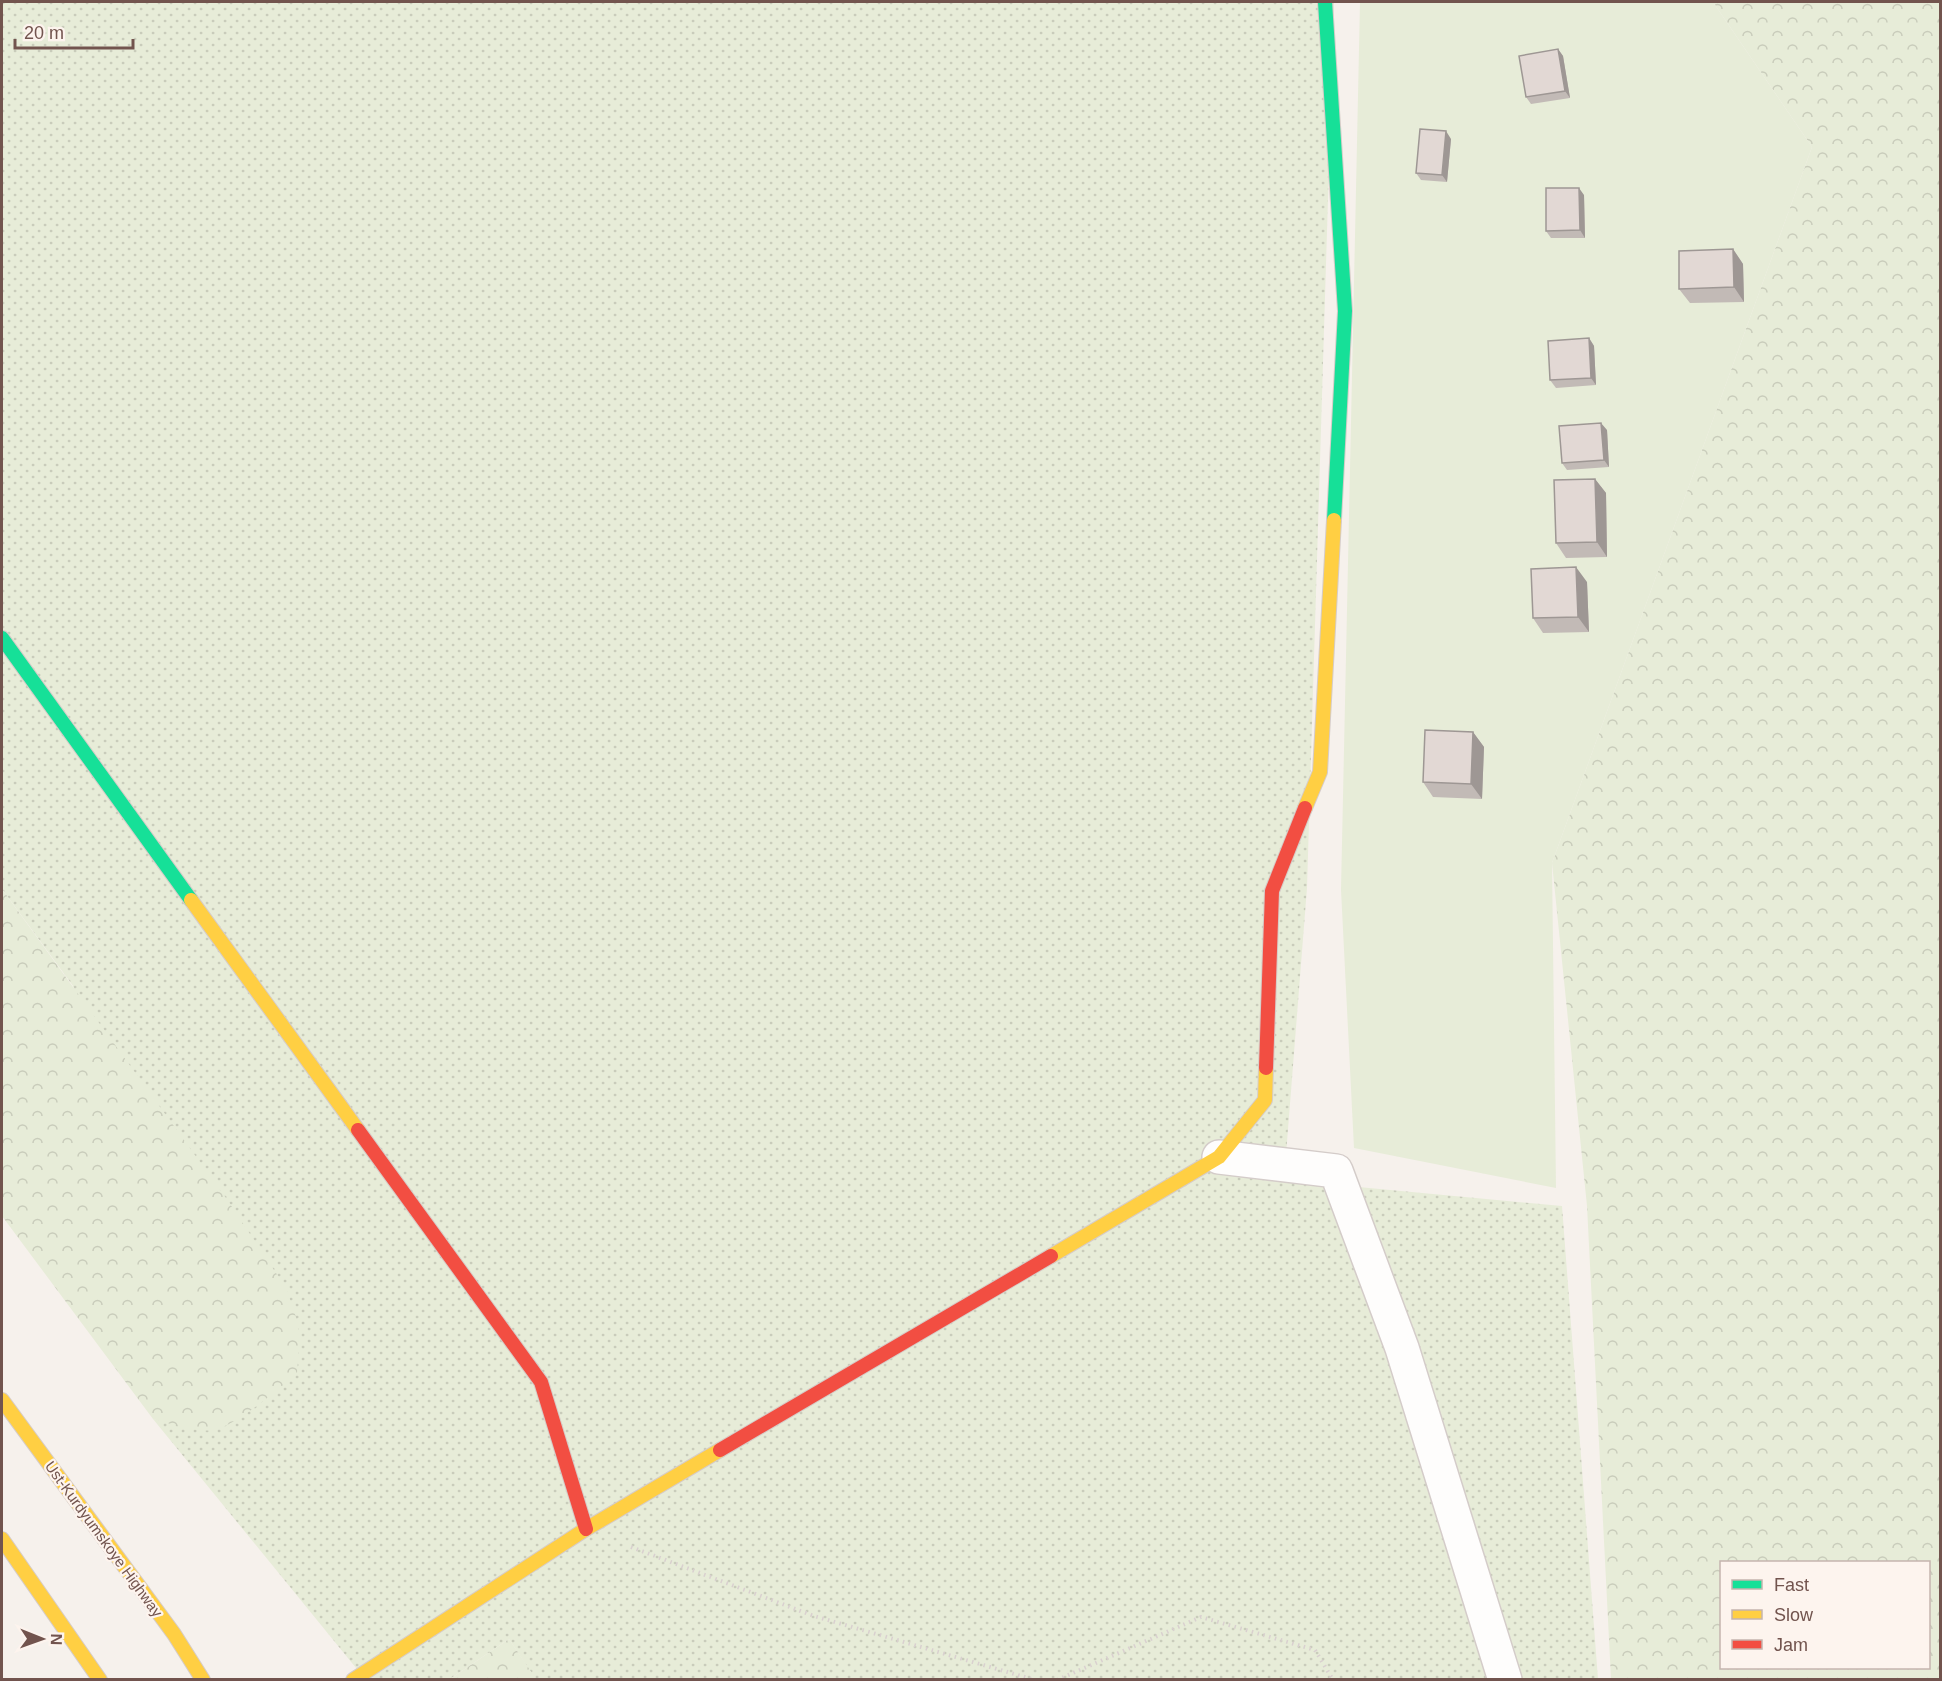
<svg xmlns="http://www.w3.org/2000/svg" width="1942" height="1681" viewBox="0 0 1942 1681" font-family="Helvetica,sans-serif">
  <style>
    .grass { fill: url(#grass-dots) }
    .forest { fill: url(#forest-crowns); fill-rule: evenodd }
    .green { fill: #e7ecd8 }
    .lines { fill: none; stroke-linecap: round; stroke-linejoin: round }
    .street-casing { stroke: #d4ccc9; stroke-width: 36 }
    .fast-casing { stroke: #d6ccc8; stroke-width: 16 }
    .slow-casing { stroke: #d6ccc8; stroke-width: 16 }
    .jam-casing { stroke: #d6ccc8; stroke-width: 16 }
    .path { stroke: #d9d0cf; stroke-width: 4; stroke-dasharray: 1.5 4.5; stroke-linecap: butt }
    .street { stroke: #fefdfc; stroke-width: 33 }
    .fast { stroke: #16e098; stroke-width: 14 }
    .slow { stroke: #ffcf43; stroke-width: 14 }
    .jam { stroke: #f24e42; stroke-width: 14 }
    .wall { fill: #c2bab6 }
    .shaded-wall { fill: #9e9794 }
    .building { fill: #e2d8d4; stroke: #9e9794; stroke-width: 1.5 }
    .labels { text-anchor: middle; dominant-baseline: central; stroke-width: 4.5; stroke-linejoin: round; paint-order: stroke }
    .street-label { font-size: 15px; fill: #72544e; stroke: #fdf4ee }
  </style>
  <defs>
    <pattern id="grass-dots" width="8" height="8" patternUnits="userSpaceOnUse" patternTransform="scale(1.5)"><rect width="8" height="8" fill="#e7ecd8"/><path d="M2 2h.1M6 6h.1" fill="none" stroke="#c9ccbb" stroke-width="1.8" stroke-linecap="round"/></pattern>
    <pattern id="forest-crowns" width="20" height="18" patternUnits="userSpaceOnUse" patternTransform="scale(1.5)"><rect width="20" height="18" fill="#e7ecd8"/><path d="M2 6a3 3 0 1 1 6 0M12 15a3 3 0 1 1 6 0" fill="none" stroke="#c9ccbb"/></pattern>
  </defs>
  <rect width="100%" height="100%" fill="#f6f1ec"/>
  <path class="grass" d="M 2,2 L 1334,2 L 1307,888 L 1284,1180 L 1562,1206 L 1598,1679 L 536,1680 L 509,1639 L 450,1679 L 365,1679 L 153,1419 L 213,1430 L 73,986 L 2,889 Z"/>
  <path class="forest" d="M 1713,2 L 1940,2 L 1940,1679 L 1611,1679 L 1587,1206 L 1552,863 L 1812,147 ZM 1722,1562 L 1928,1562 L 1928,1668 L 1722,1668 Z
    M 2,889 L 226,1198 L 286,1288 L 298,1323 L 299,1343 L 297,1374 C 275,1391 240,1423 214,1430 C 199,1433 168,1423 153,1419 L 2,1216 Z
    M 509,1639 L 536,1679 L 450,1679 Z"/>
  <path class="green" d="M 1360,2 L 1713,2 L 1812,147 L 1552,863 L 1556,1188 L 1354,1148 L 1341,890 Z"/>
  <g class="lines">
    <defs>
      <path id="street" d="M 1219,1157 L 1336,1171 L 1402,1348 L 1505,1680"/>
      <path id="fast" d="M 1325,2 L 1345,311 L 1334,520
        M 2,638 L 191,900"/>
      <path id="slow" d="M 1305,808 L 1320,772 L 1334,520
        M 191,900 L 358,1130
        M 1051,1256 L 1219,1157 L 1265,1100 L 1266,1068
        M 2,1400 L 174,1634 L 203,1680
        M 2,1539 L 100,1680
        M 353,1680 L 586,1529 L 720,1450"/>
      <path id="jam" d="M 1266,1068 L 1272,891 L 1305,808
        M 358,1130 L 541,1382 L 586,1529
        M 720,1450 L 1051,1256"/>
    </defs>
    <use href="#street" class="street-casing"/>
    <use href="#fast" class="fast-casing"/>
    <use href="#slow" class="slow-casing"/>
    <use href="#jam" class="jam-casing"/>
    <path class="path" d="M 631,1547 L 814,1616 L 1035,1680
      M 1057,1680 L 1201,1617 L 1315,1650 L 1333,1680"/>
    <use href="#street" class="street"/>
    <use href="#fast" class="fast"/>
    <use href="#slow" class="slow"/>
    <use href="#jam" class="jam"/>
  </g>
  <path class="wall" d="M 1558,49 L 1563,56 L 1570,98 L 1531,104 L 1526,97 Z
    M 1451,139 L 1447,182 L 1421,180 L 1416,173 Z
    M 1584,195 L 1585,238 L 1551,238 L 1546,231 Z
    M 1733,249 L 1743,264 L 1744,302 L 1690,303 L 1679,289 Z
    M 1589,338 L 1594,346 L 1596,385 L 1556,388 L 1550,380 Z
    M 1607,430 L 1609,467 L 1567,470 L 1562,463 Z
    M 1595,479 L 1606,493 L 1607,557 L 1566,558 L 1556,543 Z
    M 1587,582 L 1589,632 L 1543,633 L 1533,618 Z
    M 1473,732 L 1484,747 L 1482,799 L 1433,797 L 1423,782 Z"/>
  <path class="shaded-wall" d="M 1558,49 L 1563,56 L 1570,98 L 1565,91 Z
    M 1446,131 L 1451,139 L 1447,182 L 1442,175 Z
    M 1579,188 L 1584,195 L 1585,238 L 1580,230 Z
    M 1733,249 L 1743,264 L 1744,302 L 1734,287 Z
    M 1589,338 L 1594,346 L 1596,385 L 1591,378 Z
    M 1601,423 L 1607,430 L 1609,467 L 1604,460 Z
    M 1595,479 L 1606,493 L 1607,557 L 1597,542 Z
    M 1576,567 L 1587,582 L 1589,632 L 1578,617 Z
    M 1473,732 L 1484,747 L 1482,799 L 1471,784 Z"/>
  <path class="building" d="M 1558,49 L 1565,91 L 1526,97 L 1519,56 Z
    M 1420,129 L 1446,131 L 1442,175 L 1416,173 Z
    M 1546,188 L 1579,188 L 1580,230 L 1546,231 Z
    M 1733,249 L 1734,287 L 1679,289 L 1679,251 Z
    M 1589,338 L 1591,378 L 1550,380 L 1548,341 Z
    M 1601,423 L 1604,460 L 1562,463 L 1559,426 Z
    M 1595,479 L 1597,542 L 1556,543 L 1554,480 Z
    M 1576,567 L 1578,617 L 1533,618 L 1531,569 Z
    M 1425,730 L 1473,732 L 1471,784 L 1423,782 Z"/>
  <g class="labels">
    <g class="street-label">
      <text transform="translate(104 1539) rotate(54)">Ust-Kurdyumskoye Highway</text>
    </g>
  </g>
  <rect width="1942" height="1681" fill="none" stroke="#72544e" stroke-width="6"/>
  <rect x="1720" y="1561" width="210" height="108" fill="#fdf4ee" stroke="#c5b4ae" stroke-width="1.5"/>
  <rect x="1732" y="1580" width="30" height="9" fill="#16e098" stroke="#c5b4ae" stroke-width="1.5"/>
  <text x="1774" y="1591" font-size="18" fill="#72544e">Fast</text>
  <rect x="1732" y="1610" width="30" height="9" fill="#ffcf43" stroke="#c5b4ae" stroke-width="1.5"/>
  <text x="1774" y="1621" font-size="18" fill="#72544e">Slow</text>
  <rect x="1732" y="1640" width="30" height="9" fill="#f24e42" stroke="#c5b4ae" stroke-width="1.5"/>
  <text x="1774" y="1651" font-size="18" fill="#72544e">Jam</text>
  <g transform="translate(42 1639) rotate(91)" stroke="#fdf4ee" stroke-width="4.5" paint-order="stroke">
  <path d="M0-4.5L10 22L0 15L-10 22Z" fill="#72544e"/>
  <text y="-9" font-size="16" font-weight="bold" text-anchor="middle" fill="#72544e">N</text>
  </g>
  <path d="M15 39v9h118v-9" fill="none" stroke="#72544e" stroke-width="3"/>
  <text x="24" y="39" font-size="18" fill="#72544e" stroke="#fdf4ee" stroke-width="4.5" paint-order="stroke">20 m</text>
</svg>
